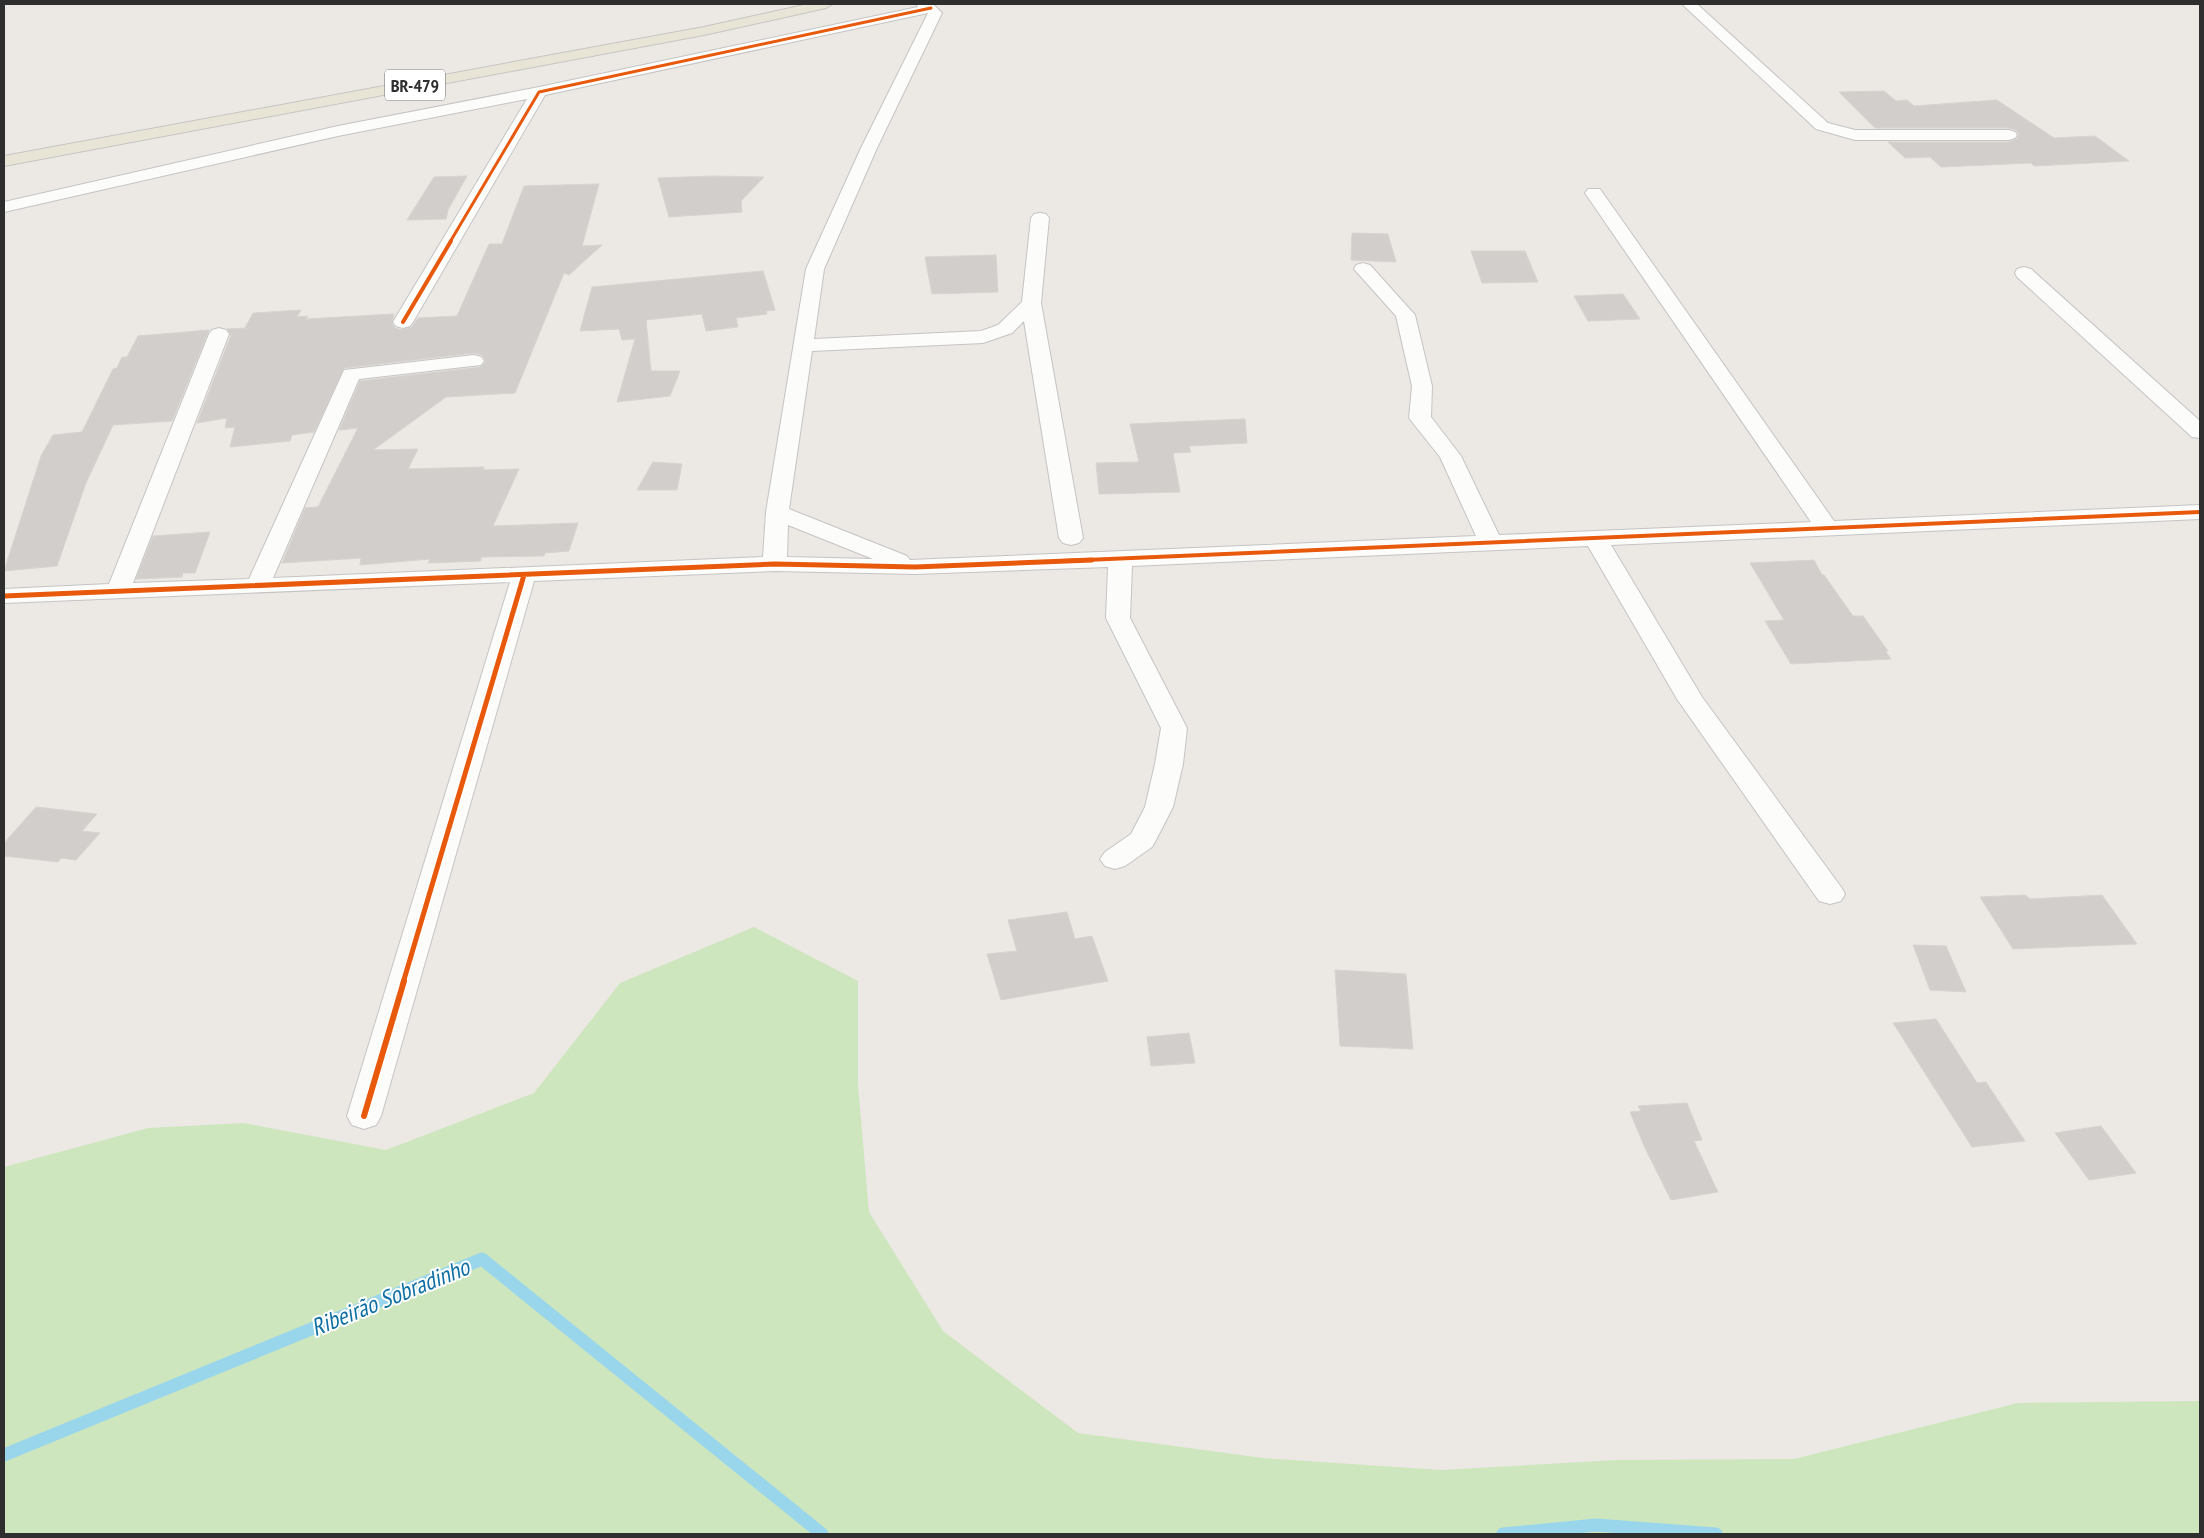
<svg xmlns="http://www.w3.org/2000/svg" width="2204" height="1538" viewBox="0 0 2204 1538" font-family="'PT Sans Narrow',sans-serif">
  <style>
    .green { fill: #cee6be }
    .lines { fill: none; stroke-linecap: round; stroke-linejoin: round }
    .stream { stroke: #99d6ec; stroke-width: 13 }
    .building { fill: #d1cecb; stroke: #d7d4d0 }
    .street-casing { stroke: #c5c4c5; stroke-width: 2 }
    .primary-casing { stroke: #c6c5c4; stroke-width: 2 }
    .street { fill: #fcfcfb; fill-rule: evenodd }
    .primary { fill: #e8e4d6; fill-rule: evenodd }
    .cycleway-far3-casing { stroke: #fff; stroke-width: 5 }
    .cycleway-far2-casing { stroke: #fff; stroke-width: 6 }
    .cycleway-far1-casing { stroke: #fff; stroke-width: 8 }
    .cycleway-casing { stroke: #fff; stroke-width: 9 }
    .cycleway-far3 { stroke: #e8590c; stroke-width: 3 }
    .cycleway-far2 { stroke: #e8590c; stroke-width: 4 }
    .cycleway-far1 { stroke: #e8590c; stroke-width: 5 }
    .cycleway { stroke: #e8590c; stroke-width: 6 }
    .labels { text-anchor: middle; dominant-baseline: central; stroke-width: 4; stroke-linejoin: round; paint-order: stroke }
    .shield { fill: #fff; stroke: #6d6d6d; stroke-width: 1 }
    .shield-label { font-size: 18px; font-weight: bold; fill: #2e2e2e }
    .near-water-label { font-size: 24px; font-style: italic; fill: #0d6fa3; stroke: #fff }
  </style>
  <rect width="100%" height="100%" fill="#ece8e4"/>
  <path class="green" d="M 754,927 L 858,981 L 858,1085 L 869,1212 L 943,1331 L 1078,1433 L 1263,1458 L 1441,1470 L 1617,1460 L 1794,1459 L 2018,1403 L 2200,1401 L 2200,1534 L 4,1534 L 4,1167 L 148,1128 L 244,1123 L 386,1150 L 534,1093 L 620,983 Z"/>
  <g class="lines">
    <path class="stream" d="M 4,1455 L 482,1259 L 822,1534
      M 1503,1534 L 1596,1525 L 1716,1534"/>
  </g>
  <path class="building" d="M 1884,91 L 1896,101 L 1907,100 L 1914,106 L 1997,100 L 2054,138 L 2095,136 L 2129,161 L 2034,166 L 2031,163 L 1941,167 L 1930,157 L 1905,158 L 1888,142 L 2009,142 L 2017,139 L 2019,134 L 2016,130 L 2009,128 L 1875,128 L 1839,92 Z
    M 467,176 L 448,210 L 446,219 L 407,220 L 434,177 Z
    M 713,176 L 764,177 L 741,201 L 742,212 L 669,217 L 658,178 Z
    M 599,184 L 582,246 L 602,245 L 569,275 L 564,273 L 515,393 L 446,397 L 373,450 L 418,449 L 408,469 L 484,467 L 483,470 L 519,469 L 493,526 L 578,523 L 569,551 L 545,553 L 544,556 L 481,557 L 481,561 L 428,563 L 430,559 L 360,565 L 361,558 L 282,563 L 305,508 L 318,507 L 358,428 L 339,430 L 360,381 L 481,367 L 486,361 L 482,355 L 474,353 L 344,368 L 314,432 L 292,435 L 290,441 L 230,447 L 235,427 L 225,428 L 227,418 L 197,423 L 231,335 L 227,329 L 245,328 L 253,313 L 301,310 L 297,317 L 308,316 L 306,319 L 394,314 L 392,323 L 395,328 L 402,330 L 412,327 L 418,318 L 457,316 L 489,244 L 502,244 L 524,186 Z
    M 1352,233 L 1388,234 L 1396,262 L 1351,260 Z
    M 1471,251 L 1525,251 L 1538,282 L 1482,283 Z
    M 996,255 L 998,292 L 932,294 L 925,257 Z
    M 763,271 L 775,310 L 766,311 L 767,314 L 736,318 L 738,327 L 706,331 L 702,314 L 646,320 L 651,371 L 680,371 L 670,396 L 617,402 L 635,339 L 622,340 L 619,329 L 580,331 L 592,287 Z
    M 1623,294 L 1640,319 L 1588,321 L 1574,296 Z
    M 209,330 L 172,421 L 113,425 L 86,483 L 57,566 L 4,571 L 41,456 L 53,435 L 82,432 L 113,369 L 117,368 L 122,357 L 127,357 L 138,336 Z
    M 1245,419 L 1247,443 L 1189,446 L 1191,452 L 1173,453 L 1180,492 L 1099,494 L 1096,463 L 1139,462 L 1130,424 Z
    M 653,462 L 682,464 L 677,490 L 637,490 Z
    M 210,532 L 195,573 L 183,573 L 182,577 L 136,579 L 153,536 Z
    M 1814,560 L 1822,575 L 1824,575 L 1853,616 L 1863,616 L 1888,651 L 1885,651 L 1891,659 L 1791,664 L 1765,621 L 1784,620 L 1750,563 Z
    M 36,807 L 97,814 L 82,831 L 100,833 L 76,860 L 61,858 L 58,862 L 4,856 L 4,843 Z
    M 2025,895 L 2030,899 L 2102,895 L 2137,944 L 2013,949 L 1980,897 Z
    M 1067,912 L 1075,939 L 1092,936 L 1108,981 L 1001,1000 L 987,954 L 1017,951 L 1008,920 Z
    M 1913,945 L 1946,946 L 1966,992 L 1930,990 Z
    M 1335,970 L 1406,974 L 1413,1049 L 1340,1046 Z
    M 1936,1019 L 1977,1083 L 1986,1082 L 2025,1141 L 1972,1147 L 1893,1023 Z
    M 1189,1033 L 1195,1063 L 1151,1066 L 1147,1037 Z
    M 1687,1103 L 1702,1140 L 1694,1141 L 1718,1192 L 1671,1200 L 1645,1148 L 1630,1112 L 1641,1111 L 1638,1106 Z
    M 2101,1126 L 2136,1173 L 2089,1180 L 2055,1133 Z"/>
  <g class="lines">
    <defs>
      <path id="street" d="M 916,4 L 933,4 L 942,13 L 877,148 L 824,269 L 814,339 L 981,331 L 998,325 L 1022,302 L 1031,218 L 1034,214 L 1040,213 L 1046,214 L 1049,218 L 1041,303 L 1083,538 L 1079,543 L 1071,545 L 1063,543 L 1059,538 L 1024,321 L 1012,333 L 983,343 L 812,351 L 789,509 L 907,556 L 910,560 L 1476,536 L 1440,457 L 1409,418 L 1412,386 L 1396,316 L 1354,269 L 1356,265 L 1363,263 L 1370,265 L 1415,315 L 1432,386 L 1431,417 L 1461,456 L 1499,535 L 1811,522 L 1585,193 L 1588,189 L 1600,189 L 1834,521 L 2200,505 L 2200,519 L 1611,545 L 1702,697 L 1841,887 L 1845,894 L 1841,901 L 1830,904 L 1819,901 L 1677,699 L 1588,546 L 1132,566 L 1130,618 L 1187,728 L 1183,764 L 1173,807 L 1156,840 L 1152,847 L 1125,866 L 1115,869 L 1105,866 L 1100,859 L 1105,852 L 1131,834 L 1145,807 L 1155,764 L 1161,728 L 1106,618 L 1108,567 L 915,574 L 775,571 L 534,581 L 381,1116 L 376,1125 L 364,1129 L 352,1125 L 347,1116 L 510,582 L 4,603 L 4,589 L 109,584 L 209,334 L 212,330 L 219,328 L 226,330 L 229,334 L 133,583 L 249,579 L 344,370 L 474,355 L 481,357 L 484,361 L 481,365 L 359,379 L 273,578 L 763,557 L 766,512 L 806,269 L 861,148 L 928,13 L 545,95 L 413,322 L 410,326 L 403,328 L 396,326 L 393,322 L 527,99 L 338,136 L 4,212 L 4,202 L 338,126 L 539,87 L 918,7 ZM 788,525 L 873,559 L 787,557 Z
        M 1682,4 L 1697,4 L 1828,123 L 1855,130 L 2009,130 L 2015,132 L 2017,135 L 2015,138 L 2009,140 L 1855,140 L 1816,129 Z
        M 2024,267 L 2031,269 L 2200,421 L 2200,438 L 2192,437 L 2017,277 L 2015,273 L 2017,269 Z"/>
      <path id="primary" d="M 808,4 L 833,4 L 826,8 L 704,35 L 4,166 L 4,156 L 704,27 Z"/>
    </defs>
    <use href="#street" class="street-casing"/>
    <use href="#primary" class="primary-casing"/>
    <use href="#street" class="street"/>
    <use href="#primary" class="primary"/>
    <defs>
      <path id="cycleway-far3" d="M 450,242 L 539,92 L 931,8"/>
      <path id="cycleway-far2" d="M 403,322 L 451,241
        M 1062,561 L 2200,512"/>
      <path id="cycleway-far1" d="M 4,596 L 775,564 L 915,567 L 1092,560
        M 403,983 L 524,575"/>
      <path id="cycleway" d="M 364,1116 L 404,981"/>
    </defs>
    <use href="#cycleway-far3" class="cycleway-far3-casing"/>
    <use href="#cycleway-far2" class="cycleway-far2-casing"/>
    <use href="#cycleway-far1" class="cycleway-far1-casing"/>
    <use href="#cycleway" class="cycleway-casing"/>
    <use href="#cycleway-far3" class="cycleway-far3"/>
    <use href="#cycleway-far2" class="cycleway-far2"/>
    <use href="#cycleway-far1" class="cycleway-far1"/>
    <use href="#cycleway" class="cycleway"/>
  </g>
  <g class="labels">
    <rect class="shield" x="385" y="69.5" width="60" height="31" rx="4"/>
    <g class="shield-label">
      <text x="415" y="85">BR-479</text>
    </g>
    <g class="near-water-label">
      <text transform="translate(390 1297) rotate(-22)">Ribeirão Sobradinho</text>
    </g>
  </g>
  <rect width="2204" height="1538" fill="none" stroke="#2e2e2e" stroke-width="10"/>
</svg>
